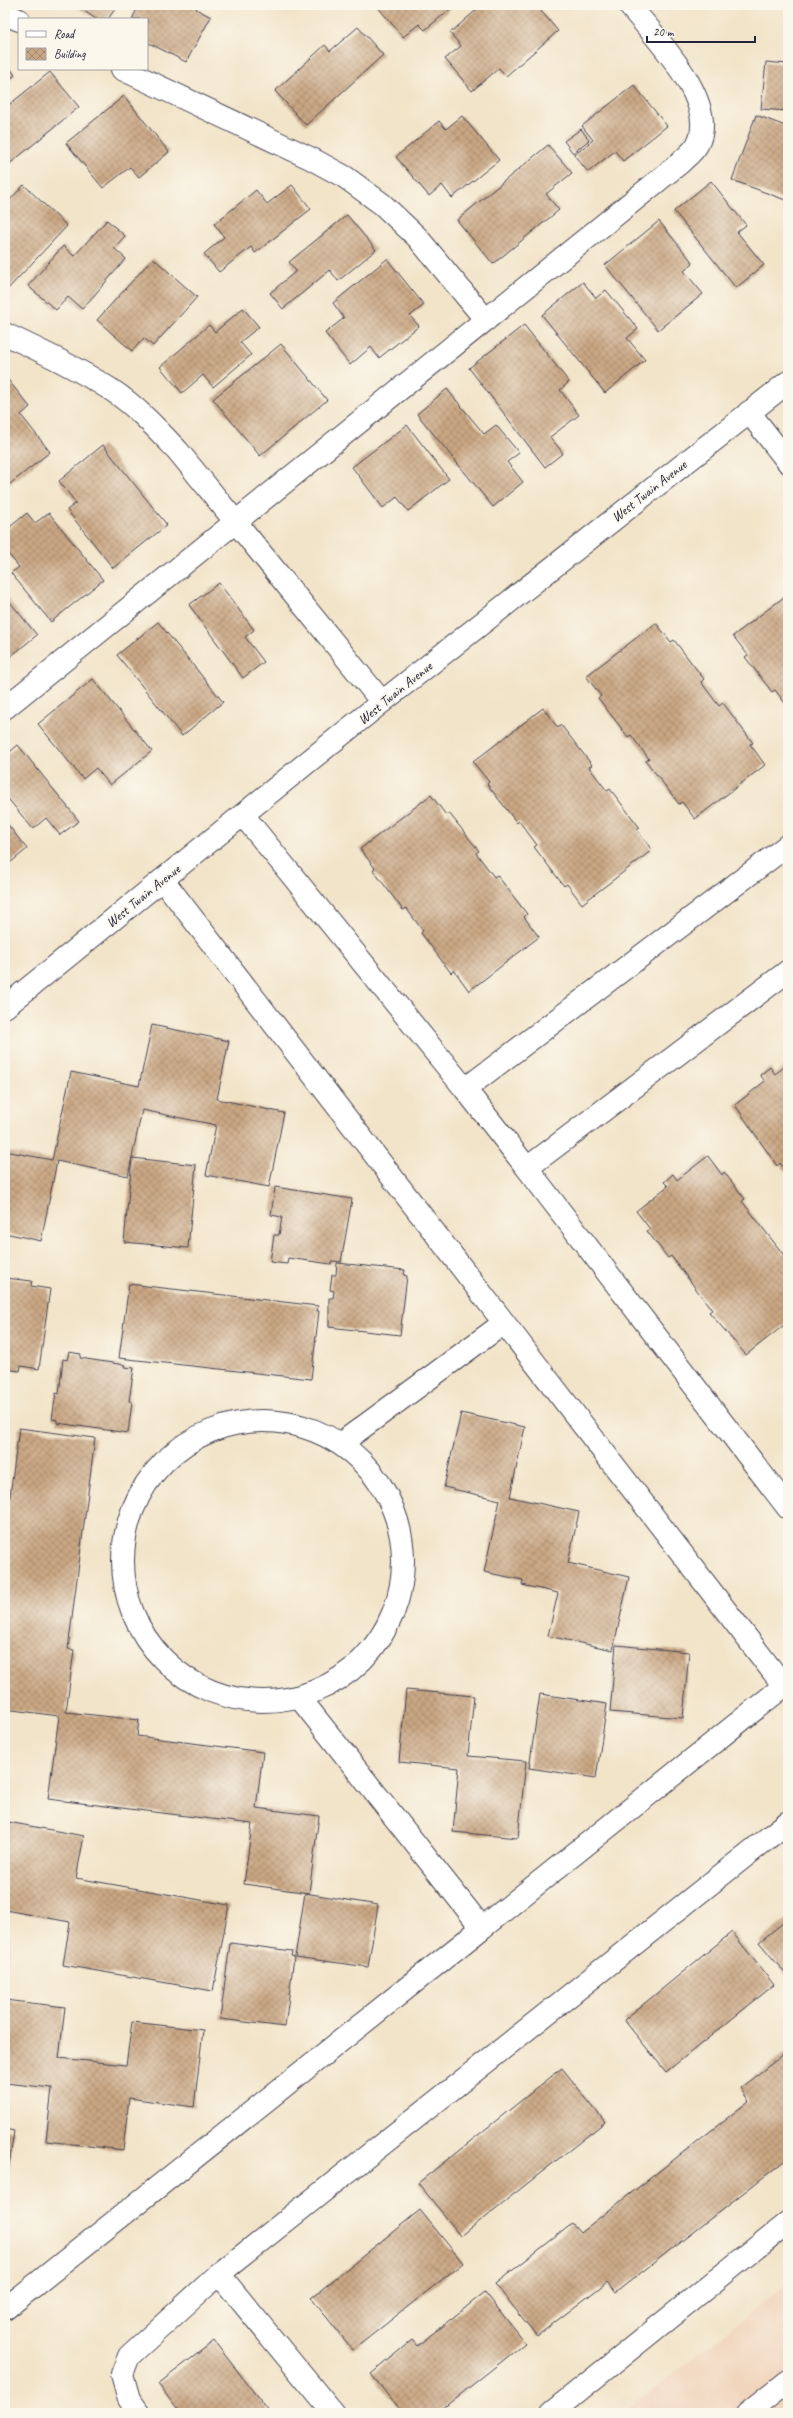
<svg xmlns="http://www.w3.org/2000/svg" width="793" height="2418" viewBox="0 0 793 2418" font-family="Caveat,sans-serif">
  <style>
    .built { fill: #f1d5bd }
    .building { fill: url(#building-cross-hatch) }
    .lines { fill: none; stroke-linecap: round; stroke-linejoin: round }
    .lane-casing { stroke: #413f50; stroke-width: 24 }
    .street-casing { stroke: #413f50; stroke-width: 24 }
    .secondary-casing { stroke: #413f50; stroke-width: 24 }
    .lane { stroke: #fff; stroke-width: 22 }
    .street { stroke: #fff; stroke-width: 22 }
    .secondary { stroke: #fff; stroke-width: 22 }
    .labels { text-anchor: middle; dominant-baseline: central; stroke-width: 4; stroke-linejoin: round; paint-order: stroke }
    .street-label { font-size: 14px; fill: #22223b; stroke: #fbf7ec }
  </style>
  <defs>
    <pattern id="building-cross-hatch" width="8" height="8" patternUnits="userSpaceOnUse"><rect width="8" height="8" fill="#caa784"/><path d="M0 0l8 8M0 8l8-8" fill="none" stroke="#a4886d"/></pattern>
  </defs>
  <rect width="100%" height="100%" fill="#fbf7ec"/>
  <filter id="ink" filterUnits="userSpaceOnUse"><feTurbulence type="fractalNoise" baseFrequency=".025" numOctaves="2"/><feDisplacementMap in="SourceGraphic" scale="8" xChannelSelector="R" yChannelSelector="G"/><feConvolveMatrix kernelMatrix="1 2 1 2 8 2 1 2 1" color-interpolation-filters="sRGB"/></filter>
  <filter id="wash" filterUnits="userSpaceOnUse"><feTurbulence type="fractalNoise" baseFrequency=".012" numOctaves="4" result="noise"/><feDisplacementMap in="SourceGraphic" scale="16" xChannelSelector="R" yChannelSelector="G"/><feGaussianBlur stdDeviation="0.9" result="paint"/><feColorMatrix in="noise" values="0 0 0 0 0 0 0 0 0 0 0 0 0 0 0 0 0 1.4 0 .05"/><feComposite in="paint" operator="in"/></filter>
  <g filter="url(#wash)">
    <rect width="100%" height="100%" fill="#f2e4c9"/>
    <path class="built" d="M 788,2283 L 788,2413 L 623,2413 Z"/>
    <g id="blocks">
      <path class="building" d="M 75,5 L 118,5 L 108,19 L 96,19 Z
        M 139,5 L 198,5 L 196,9 L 211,17 L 186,62 L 147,42 L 147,19 L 132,19 Z
        M 376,5 L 455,5 L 425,30 L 419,24 L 403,37 Z
        M 482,5 L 536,5 L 558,31 L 506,76 L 499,68 L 472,91 L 445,59 L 461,46 L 450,33 Z
        M 358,27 L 383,55 L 306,125 L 275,91 L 325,45 L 330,51 Z
        M 5,61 L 15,75 L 5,83 Z
        M 766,62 L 788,64 L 788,111 L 761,109 Z
        M 50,72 L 79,107 L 7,166 L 5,108 Z
        M 634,85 L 667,126 L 623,161 L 615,151 L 588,172 L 574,155 L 593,140 L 582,126 Z
        M 124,96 L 169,152 L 139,177 L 130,167 L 103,188 L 66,143 Z
        M 756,115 L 788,127 L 788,201 L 732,180 Z
        M 462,116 L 499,160 L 452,198 L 442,185 L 429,196 L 396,157 L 439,121 L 446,129 Z
        M 581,129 L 589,140 L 573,153 L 564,141 Z
        M 548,145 L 572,173 L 546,194 L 559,210 L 493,264 L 457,220 Z
        M 711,181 L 746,225 L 737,232 L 764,265 L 736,288 L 674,211 Z
        M 24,185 L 67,226 L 5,292 L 5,205 Z
        M 292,185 L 311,209 L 255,253 L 251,247 L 219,272 L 204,254 L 224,237 L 214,224 L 256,190 L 267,204 Z
        M 347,215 L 376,250 L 338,281 L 330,270 L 283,309 L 270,293 L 296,271 L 289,262 Z
        M 107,220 L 125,236 L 114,248 L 126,259 L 82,309 L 68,297 L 56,310 L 28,286 L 63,246 L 74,256 Z
        M 659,221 L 693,263 L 684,271 L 703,294 L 658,330 L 605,265 Z
        M 153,258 L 197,297 L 153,346 L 144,338 L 132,351 L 97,320 Z
        M 387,259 L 424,305 L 410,316 L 419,326 L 379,358 L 371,347 L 350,365 L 325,333 L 344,318 L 333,303 Z
        M 583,282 L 596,298 L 606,290 L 638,329 L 627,338 L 645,360 L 605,393 L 542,315 Z
        M 243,308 L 259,327 L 240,342 L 251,355 L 213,387 L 203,375 L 182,393 L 160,367 L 209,325 L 215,332 Z
        M 524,325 L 569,382 L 560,390 L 579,415 L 550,437 L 563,453 L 545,467 L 469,368 Z
        M 281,344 L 327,400 L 260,456 L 213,399 Z
        M 5,376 L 30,407 L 21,415 L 50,452 L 5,488 Z
        M 447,389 L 484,434 L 496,425 L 519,453 L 507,462 L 523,482 L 493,507 L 417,414 Z
        M 407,425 L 449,479 L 408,511 L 397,497 L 383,508 L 352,467 Z
        M 103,445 L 167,525 L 113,568 L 67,510 L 76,503 L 59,481 Z
        M 27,513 L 35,523 L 49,513 L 103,580 L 51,622 L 11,573 L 19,567 L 5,550 L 5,531 Z
        M 219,583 L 254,630 L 245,637 L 264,662 L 243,678 L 189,605 Z
        M 788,594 L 788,707 L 775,690 L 772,692 L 745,657 L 748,655 L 733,636 Z
        M 5,596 L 37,635 L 5,661 Z
        M 158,622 L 223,702 L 182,736 L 117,655 Z
        M 656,623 L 671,642 L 674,640 L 704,679 L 701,682 L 719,706 L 723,703 L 753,743 L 750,744 L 765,765 L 695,819 L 682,802 L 679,804 L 646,761 L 649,759 L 631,735 L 628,737 L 598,698 L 601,696 L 586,676 Z
        M 93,679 L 152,751 L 110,785 L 96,768 L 83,779 L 38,724 Z
        M 543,708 L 558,728 L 561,725 L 592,765 L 589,767 L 607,791 L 610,789 L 640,828 L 637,830 L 652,850 L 582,904 L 567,884 L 564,886 L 534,847 L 537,845 L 519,821 L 517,823 L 487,784 L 489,782 L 473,762 Z
        M 18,745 L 79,821 L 60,835 L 46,818 L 33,829 L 5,795 L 5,756 Z
        M 431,795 L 446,815 L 449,813 L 479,851 L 476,853 L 494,877 L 497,875 L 527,914 L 524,917 L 539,937 L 469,991 L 454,970 L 451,973 L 421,933 L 423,931 L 406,908 L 403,910 L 373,870 L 375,868 L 360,849 Z
        M 5,821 L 27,849 L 5,867 Z
        M 152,1025 L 229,1041 L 217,1099 L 284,1113 L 269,1187 L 206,1175 L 216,1125 L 142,1110 L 128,1176 L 57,1161 L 41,1241 L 5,1233 L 5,1151 L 52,1160 L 71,1072 L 139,1086 Z
        M 788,1064 L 788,1174 L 780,1163 L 777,1166 L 735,1105 L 765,1081 L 760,1075 L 770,1067 L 775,1074 Z
        M 708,1156 L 722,1175 L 724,1172 L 745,1199 L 742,1201 L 783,1254 L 785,1252 L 788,1256 L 788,1322 L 746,1355 L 709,1312 L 712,1310 L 671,1256 L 668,1258 L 647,1231 L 650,1229 L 636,1211 L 668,1186 L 664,1182 L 673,1174 L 677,1180 Z
        M 132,1158 L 196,1165 L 188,1248 L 124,1242 Z
        M 275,1187 L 352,1199 L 341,1262 L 332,1261 L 331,1264 L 288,1258 L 287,1264 L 270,1262 L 274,1235 L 279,1235 L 282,1217 L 271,1215 Z
        M 337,1263 L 405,1270 L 404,1275 L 407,1276 L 400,1335 L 329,1327 L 329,1298 L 333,1298 L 334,1291 L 330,1290 L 332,1275 L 336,1275 Z
        M 5,1278 L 32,1281 L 31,1286 L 50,1289 L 39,1369 L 21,1366 L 20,1371 L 5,1369 Z
        M 129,1284 L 318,1306 L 317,1311 L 319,1311 L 311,1379 L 119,1358 Z
        M 69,1352 L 81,1354 L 80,1358 L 125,1365 L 124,1367 L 134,1368 L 129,1401 L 132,1402 L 128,1433 L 57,1423 L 57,1420 L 52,1419 L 56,1393 L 59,1394 L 63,1359 L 67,1360 Z
        M 461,1413 L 525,1427 L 510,1497 L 579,1512 L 568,1563 L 629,1577 L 613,1650 L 548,1636 L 558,1593 L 522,1585 L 523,1580 L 484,1572 L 500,1500 L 444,1487 Z
        M 19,1428 L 95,1438 L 68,1649 L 74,1650 L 66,1712 L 139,1720 L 137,1736 L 263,1752 L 256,1808 L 319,1816 L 309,1893 L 244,1884 L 252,1824 L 48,1799 L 59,1716 L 5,1709 L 5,1534 Z
        M 616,1645 L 689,1652 L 683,1718 L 610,1712 Z
        M 406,1690 L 474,1696 L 468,1756 L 526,1761 L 518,1838 L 453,1832 L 459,1768 L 399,1762 Z
        M 540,1694 L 607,1704 L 596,1778 L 529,1768 Z
        M 8,1822 L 84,1836 L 76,1878 L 229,1905 L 213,1991 L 63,1965 L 70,1922 L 5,1910 L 5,1837 Z
        M 305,1893 L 378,1905 L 368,1967 L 295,1957 Z
        M 788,1919 L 788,1977 L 759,1942 Z
        M 732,1932 L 774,1985 L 666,2072 L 624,2020 Z
        M 5,1942 L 10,1943 L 6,1972 L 5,1972 Z
        M 230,1943 L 292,1951 L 291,1956 L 294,1957 L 285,2027 L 220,2019 Z
        M 5,2000 L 65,2007 L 59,2058 L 126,2065 L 132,2022 L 203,2030 L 194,2107 L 129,2098 L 123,2150 L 46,2141 L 52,2088 L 5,2083 Z
        M 788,2051 L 788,2158 L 615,2293 L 607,2282 L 537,2336 L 495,2284 L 572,2224 L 580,2233 L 749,2101 L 740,2088 Z
        M 562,2068 L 605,2122 L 461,2236 L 418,2183 Z
        M 5,2129 L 14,2131 L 6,2187 L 5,2187 Z
        M 420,2210 L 463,2263 L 353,2350 L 311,2298 Z
        M 485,2292 L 525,2343 L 437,2413 L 402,2413 L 371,2374 L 412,2340 L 417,2346 Z
        M 214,2341 L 270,2413 L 180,2413 L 158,2384 Z"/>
    </g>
  </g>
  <g filter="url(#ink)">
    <use href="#blocks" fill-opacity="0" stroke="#413f50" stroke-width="1"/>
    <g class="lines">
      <defs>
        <path id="lane" d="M 243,815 L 465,1089
          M 163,880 L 784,1686 L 482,1928
          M 788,971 L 527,1168 L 788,1508
          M 527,1168 L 465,1089 L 788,845
          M123 1561a140 140 0 1 1 280 0a140 140 0 1 1-280 0Z
          M 340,1444 L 504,1323
          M 219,2274 L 333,2413
          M 5,2309 L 482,1928 L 299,1697
          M 139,2413 L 129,2399 L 122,2374 L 129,2356 L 219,2274 L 788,1822
          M 551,2413 L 788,2222
          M 748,2413 L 788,2381"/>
        <path id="street" d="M 5,14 L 19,20
          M 122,69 L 312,159 L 345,177 L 382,204 L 417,237 L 486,320
          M 5,334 C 41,351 79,369 113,391 C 137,407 158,430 178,451 L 382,702
          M 749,412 L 788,462
          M 5,708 L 680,163 C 685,158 693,152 697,145 C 721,103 654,36 629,5"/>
        <path id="secondary" d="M 5,1007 L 382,702 L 788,382"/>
      </defs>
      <use href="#lane" class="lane-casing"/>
      <use href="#street" class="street-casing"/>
      <use href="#secondary" class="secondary-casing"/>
      <use href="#lane" class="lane"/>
      <use href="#street" class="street"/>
      <use href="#secondary" class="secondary"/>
    </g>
  </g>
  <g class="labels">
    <g class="street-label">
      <text transform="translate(649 491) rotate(-38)">West Twain Avenue</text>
      <text transform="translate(395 693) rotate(-39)">West Twain Avenue</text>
      <text transform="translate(143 896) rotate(-39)">West Twain Avenue</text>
    </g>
  </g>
  <rect width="793" height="2418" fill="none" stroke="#fbf7ec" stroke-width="20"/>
  <rect x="18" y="18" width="130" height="52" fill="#fbf7ec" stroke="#a4a2a5"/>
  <rect x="26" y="31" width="20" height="6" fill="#ffffff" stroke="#a4a2a5"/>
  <text x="54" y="38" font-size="12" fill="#22223b">Road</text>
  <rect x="26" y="48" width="20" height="12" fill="url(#building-cross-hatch)" stroke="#a4a2a5"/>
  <text x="54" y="58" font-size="12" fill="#22223b">Building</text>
  <path d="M647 36v6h108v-6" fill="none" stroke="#22223b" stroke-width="2"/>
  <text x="653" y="36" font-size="12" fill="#22223b" stroke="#fbf7ec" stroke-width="3" paint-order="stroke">20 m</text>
</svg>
